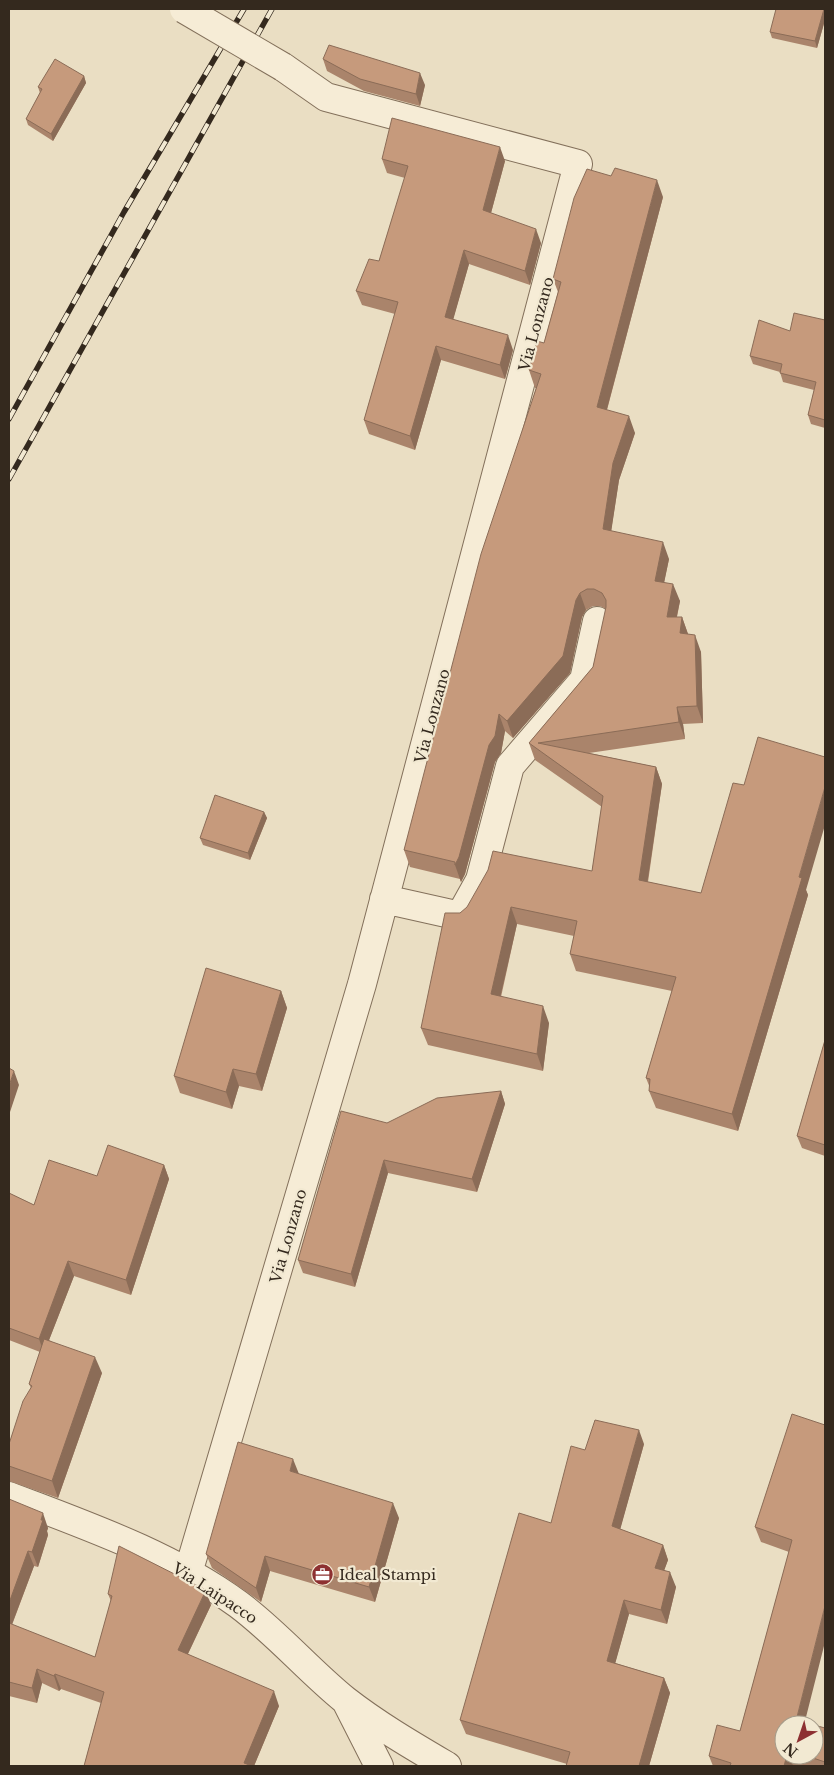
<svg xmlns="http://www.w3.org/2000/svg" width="834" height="1775" viewBox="0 0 834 1775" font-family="'Libre Baskerville',serif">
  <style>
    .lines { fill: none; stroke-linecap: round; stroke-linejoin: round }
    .minor-casing { stroke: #83705b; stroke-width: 30 }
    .minor { stroke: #f6ecd6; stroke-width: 28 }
    .rail-casing { stroke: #34291e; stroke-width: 5.5 }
    .rail { stroke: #f2e9d2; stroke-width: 4; stroke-dasharray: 11; stroke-linecap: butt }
    .minor-bridge-casing { stroke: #83705b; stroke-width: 30; stroke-linecap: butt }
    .minor-bridge { stroke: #f6ecd6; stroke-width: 28 }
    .wall { fill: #aa846b }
    .shaded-wall { fill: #8b6c57 }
    .building { fill: #c69a7c; stroke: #8b6c57 }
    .labels { text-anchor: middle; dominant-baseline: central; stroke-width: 4.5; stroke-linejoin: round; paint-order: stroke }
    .street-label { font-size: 15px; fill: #34291e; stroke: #f2e9d2 }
    .poi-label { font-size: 15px; fill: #34291e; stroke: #f2e9d2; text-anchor: start }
  </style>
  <rect width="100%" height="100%" fill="#eadec3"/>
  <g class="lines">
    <defs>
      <path id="minor" d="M 384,899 L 460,916 L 480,880 L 510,766 L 584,680 L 597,621
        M 9,1496 C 87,1526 169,1554 238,1604 C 277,1633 308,1670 345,1700 C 377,1725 413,1746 447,1766
        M 188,1573 L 362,984 L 578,164 L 326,97 L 283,67
        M 347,1703 L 379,1766"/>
    </defs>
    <use href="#minor" class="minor-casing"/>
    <use href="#minor" class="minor"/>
    <defs>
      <path id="rail" d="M 9,419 L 124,212 L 244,9
        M 9,479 L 272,9"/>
    </defs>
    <use href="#rail" class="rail-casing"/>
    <use href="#rail" class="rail"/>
    <defs>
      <path id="minor-bridge" d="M 184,9 L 283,67"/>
    </defs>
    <use href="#minor-bridge" class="minor-bridge-casing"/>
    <use href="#minor-bridge" class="minor-bridge"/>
  </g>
  <path class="wall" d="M 825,9 L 825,20 L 817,48 L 772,38 L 770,32 Z
    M 323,59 L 425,85 L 420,106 L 364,91 L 327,71 Z
    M 84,76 L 86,83 L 53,141 L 28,125 L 26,119 L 40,93 L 38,87 Z
    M 382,159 L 505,161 L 491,213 L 541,243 L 530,285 L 469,264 L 453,319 L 513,350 L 505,379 L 441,360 L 415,450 L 369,434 L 364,420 L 395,314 L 362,305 L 356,291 L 379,261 L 405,178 L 387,173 Z
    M 663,197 L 607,410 L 635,433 L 619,480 L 611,531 L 669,559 L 664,582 L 680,601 L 677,617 L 682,617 L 688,634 L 701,652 L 703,723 L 683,724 L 685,739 L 589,753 L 656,767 L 662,784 L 648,882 L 701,893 L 806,890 L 808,895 L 738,1131 L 656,1108 L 649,1091 L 650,1088 L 646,1078 L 672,991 L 576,971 L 570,954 L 574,936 L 517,924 L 501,997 L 549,1023 L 543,1071 L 428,1045 L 421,1028 L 460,913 L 592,871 L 602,807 L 535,760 L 529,743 L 593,667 L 606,609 L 600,606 L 593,606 L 586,610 L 582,617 L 570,673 L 513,738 L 505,731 L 501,753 L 495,762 L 465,874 L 461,882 L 460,879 L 410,867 L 404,850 L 536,388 L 535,388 L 529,370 L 544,343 L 558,292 L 553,279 Z
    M 825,320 L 825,428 L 811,424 L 808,415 L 814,390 L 783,382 L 780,372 L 753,364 L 750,356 L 790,331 Z
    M 264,812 L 267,818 L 250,860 L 203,845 L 200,838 Z
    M 281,991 L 287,1008 L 262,1091 L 239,1086 L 232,1109 L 180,1093 L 174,1076 Z
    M 825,1040 L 825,1156 L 802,1148 L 797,1136 Z
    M 501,1091 L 505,1104 L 477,1192 L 388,1173 L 355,1287 L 303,1273 L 298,1260 L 387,1123 Z
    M 164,1165 L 169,1179 L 131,1295 L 74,1276 L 49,1340 L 102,1373 L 58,1498 L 9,1481 L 9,1444 L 31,1388 L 29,1384 L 40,1352 L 9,1340 L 9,1193 L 34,1205 L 97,1176 Z
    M 825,1425 L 784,1725 L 784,1755 L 814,1755 L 825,1728 L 825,1766 L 796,1766 L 793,1765 L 793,1766 L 713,1766 L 709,1756 L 740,1731 L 789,1552 L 761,1542 L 755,1527 Z
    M 644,1444 L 620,1529 L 663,1545 L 668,1560 L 664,1570 L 676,1587 L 667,1624 L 629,1614 L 615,1663 L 664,1678 L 670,1693 L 649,1766 L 566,1766 L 567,1764 L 466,1734 L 460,1720 L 585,1450 Z
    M 298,1474 L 399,1518 L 375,1602 L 270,1571 L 261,1602 L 212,1568 L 206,1554 Z
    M 9,1499 L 48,1528 L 47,1531 L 48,1535 L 38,1567 L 34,1566 L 12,1625 L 95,1657 L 111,1601 L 108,1594 L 211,1605 L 188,1654 L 279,1706 L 254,1766 L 84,1766 L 101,1703 L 61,1689 L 59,1691 L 42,1683 L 37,1703 L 9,1696 Z"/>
  <path class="shaded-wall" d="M 824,9 L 825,9 L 825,20 L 817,48 L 815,41 Z
    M 420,73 L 425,85 L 420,106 L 416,94 Z
    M 84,76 L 86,83 L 53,141 L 51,134 Z
    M 500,147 L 505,161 L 488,224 L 483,210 Z
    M 657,180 L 663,197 L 603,424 L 597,407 Z
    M 536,229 L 541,243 L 530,285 L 525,271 Z
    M 464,250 L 469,264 L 450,331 L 445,317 Z
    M 508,335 L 513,350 L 505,379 L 500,365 Z
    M 436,346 L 441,360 L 415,450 L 410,436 Z
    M 629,416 L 635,433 L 619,480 L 609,546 L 603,529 L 613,463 Z
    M 663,542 L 669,559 L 661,598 L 655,581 Z
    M 673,584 L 680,601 L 673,634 L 667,617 Z
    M 580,593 L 586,610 L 582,617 L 570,673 L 513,738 L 507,721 Z
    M 682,617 L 688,634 L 680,633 Z
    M 695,635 L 701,652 L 703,723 L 697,706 Z
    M 677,707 L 683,724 L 685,739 L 679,722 Z
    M 499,714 L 505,731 L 501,753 L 495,762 L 465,874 L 461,882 L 455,865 L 489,745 Z
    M 656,767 L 662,784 L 645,898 L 639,880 Z
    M 825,787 L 825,825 L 806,890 L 808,895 L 738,1131 L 732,1114 L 799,877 Z
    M 264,812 L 267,818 L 250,860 L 248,853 Z
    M 511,907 L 517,924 L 497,1011 L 491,994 Z
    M 281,991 L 287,1008 L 262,1091 L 256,1074 Z
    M 543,1006 L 549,1023 L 543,1071 L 537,1054 Z
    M 233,1069 L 239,1086 L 232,1109 L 226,1092 Z
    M 14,1071 L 19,1085 L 9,1115 L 9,1086 Z
    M 501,1091 L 505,1104 L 477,1192 L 472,1179 Z
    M 384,1160 L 388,1173 L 355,1287 L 351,1274 Z
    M 164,1165 L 169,1179 L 131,1295 L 126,1280 Z
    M 68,1261 L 74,1276 L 44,1353 L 39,1339 Z
    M 95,1357 L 102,1373 L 58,1498 L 52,1481 Z
    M 639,1430 L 644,1444 L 617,1541 L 612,1526 Z
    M 293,1459 L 299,1474 L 290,1471 Z
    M 393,1503 L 399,1518 L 375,1602 L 369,1587 Z
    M 43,1513 L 48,1528 L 47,1531 L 48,1535 L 38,1567 L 32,1552 Z
    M 663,1545 L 668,1560 L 660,1582 L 655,1568 Z
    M 28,1551 L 34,1566 L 9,1632 L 9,1603 Z
    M 265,1556 L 270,1571 L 261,1602 L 256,1588 Z
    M 670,1572 L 676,1587 L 667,1624 L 661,1610 Z
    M 206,1590 L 211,1605 L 183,1664 L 178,1650 Z
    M 624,1600 L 629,1614 L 612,1675 L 607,1661 Z
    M 825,1606 L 825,1642 L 804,1725 L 796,1721 Z
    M 37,1669 L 42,1683 L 37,1703 L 32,1688 Z
    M 55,1674 L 61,1689 L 59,1691 L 54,1676 Z
    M 664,1678 L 670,1693 L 649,1766 L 639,1766 Z
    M 274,1691 L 279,1706 L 254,1766 L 246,1766 L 244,1763 Z
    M 787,1755 L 790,1755 L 793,1766 L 784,1766 Z"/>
  <path class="building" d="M 776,9 L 824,9 L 815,41 L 770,32 Z
    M 329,45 L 420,73 L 416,94 L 360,79 L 323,59 Z
    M 55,59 L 84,76 L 51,134 L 26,119 L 42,89 L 38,87 Z
    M 392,118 L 500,147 L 483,210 L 536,229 L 525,271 L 464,250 L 445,317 L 508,335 L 500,365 L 436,346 L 410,436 L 364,420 L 398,302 L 356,291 L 369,259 L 379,261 L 408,166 L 382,159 Z
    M 615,168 L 657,180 L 597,407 L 629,416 L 613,463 L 603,529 L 663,542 L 655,581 L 673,584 L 667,617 L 682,617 L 680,633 L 695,635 L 697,706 L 677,707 L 679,722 L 538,743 L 656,767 L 639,880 L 701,893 L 733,783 L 744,785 L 758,737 L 825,757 L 825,787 L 799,877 L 802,878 L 732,1114 L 649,1091 L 650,1079 L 646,1078 L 676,977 L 570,954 L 577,921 L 511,907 L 491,994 L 543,1006 L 537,1054 L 421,1028 L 445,913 L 460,913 L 467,907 L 488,870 L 493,851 L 592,871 L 603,796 L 529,743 L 593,667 L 606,607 L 606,600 L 602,593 L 594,589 L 587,589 L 580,593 L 576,600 L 563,656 L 507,721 L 499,714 L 495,736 L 489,745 L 459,857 L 455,865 L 455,862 L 404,850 L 481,554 L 541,374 L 529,370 L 537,341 L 544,343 L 561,282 L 553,279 L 574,198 L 587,169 L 611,176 Z
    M 794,313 L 825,320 L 825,420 L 808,415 L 816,382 L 780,373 L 782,364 L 750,356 L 759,320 L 790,331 Z
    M 215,795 L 264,812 L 248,853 L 200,838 Z
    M 206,968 L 281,991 L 256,1074 L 233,1069 L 226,1092 L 174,1076 Z
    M 825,1040 L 825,1145 L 797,1136 Z
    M 9,1068 L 14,1071 L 9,1086 Z
    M 501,1091 L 472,1179 L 384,1160 L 351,1274 L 298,1260 L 341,1111 L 387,1123 L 437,1098 Z
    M 108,1145 L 164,1165 L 126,1280 L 68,1261 L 39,1339 L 9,1328 L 9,1193 L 34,1205 L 49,1160 L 97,1176 Z
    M 44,1339 L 95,1357 L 52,1481 L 9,1466 L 9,1444 L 23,1401 L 32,1386 L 29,1384 Z
    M 792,1414 L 825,1425 L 825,1606 L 796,1721 L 814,1725 L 784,1725 L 784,1755 L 787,1755 L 784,1766 L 730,1766 L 731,1763 L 709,1756 L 717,1725 L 740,1731 L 792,1540 L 755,1527 Z
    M 595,1420 L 639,1430 L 612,1526 L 663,1545 L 655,1568 L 670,1572 L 661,1610 L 624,1600 L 607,1661 L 664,1678 L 639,1766 L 566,1766 L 570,1752 L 460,1720 L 519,1513 L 551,1523 L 571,1446 L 585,1450 Z
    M 238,1442 L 293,1459 L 290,1471 L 393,1503 L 369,1587 L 265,1556 L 256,1588 L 206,1554 Z
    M 9,1499 L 43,1513 L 41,1520 L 43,1520 L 32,1552 L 28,1551 L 9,1603 Z
    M 119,1546 L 206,1590 L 178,1650 L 274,1691 L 244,1763 L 252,1766 L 84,1766 L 104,1692 L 55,1674 L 54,1676 L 37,1669 L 32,1688 L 9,1682 L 9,1623 L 95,1657 L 112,1596 L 108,1594 Z
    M 814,1725 L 825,1728 L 825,1762 L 804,1755 L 814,1755 Z"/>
  <defs>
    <symbol id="office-disc" viewBox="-11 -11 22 22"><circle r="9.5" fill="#8d3031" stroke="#f2e9d2"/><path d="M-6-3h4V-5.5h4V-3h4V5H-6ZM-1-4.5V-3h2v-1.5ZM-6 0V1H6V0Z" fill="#fff"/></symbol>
  </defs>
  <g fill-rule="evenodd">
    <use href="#office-disc" x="310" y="1562" width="25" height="25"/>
  </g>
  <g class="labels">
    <g class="street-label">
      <text transform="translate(536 324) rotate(-75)">Via Lonzano</text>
      <text transform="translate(432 716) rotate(-75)">Via Lonzano</text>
      <text transform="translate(288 1236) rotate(-74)">Via Lonzano</text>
      <text transform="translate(215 1593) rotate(33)">Via Laipacco</text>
    </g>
    <g class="poi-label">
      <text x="339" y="1574">Ideal Stampi</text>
    </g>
  </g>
  <rect width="834" height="1775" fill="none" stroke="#34291e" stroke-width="20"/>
  <g transform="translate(799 1740) rotate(220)"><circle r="24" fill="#f2e9d2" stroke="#a69c8a"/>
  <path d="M0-4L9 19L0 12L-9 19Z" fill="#8d3031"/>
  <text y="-8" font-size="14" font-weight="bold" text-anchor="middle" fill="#34291e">N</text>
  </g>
</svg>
